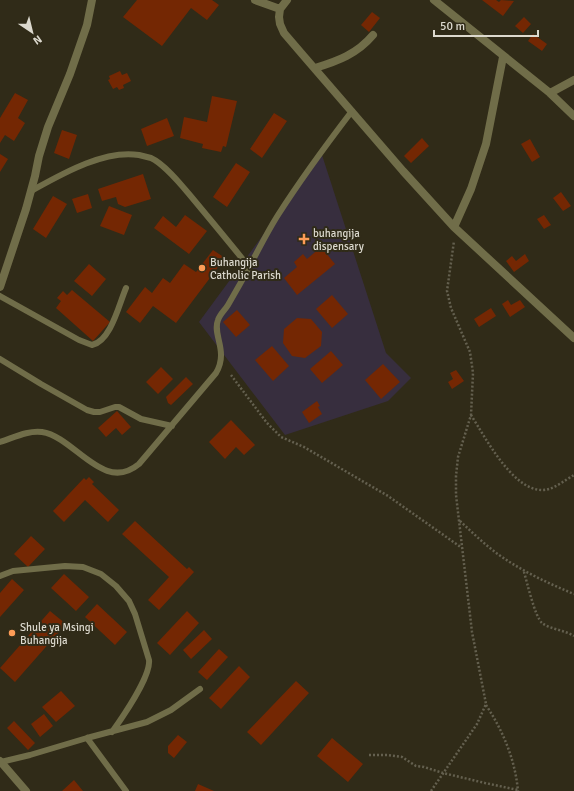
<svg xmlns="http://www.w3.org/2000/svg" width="574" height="791" viewBox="0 0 574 791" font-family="Signika,sans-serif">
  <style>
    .medical { fill: #372e3e }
    .building { fill: #742703 }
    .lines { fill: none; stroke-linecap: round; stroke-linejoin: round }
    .path { stroke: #64604f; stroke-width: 2.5; stroke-dasharray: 2 2; stroke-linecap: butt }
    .service { stroke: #706d49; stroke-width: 6 }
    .minor { stroke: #706d49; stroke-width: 8 }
    .poi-dot { fill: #fe9c57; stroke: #302b18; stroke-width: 1.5 }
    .labels { text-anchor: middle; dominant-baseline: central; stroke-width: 4; stroke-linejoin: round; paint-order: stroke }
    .poi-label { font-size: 11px; fill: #dcd9ce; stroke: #302b18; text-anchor: start }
  </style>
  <rect width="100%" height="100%" fill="#302b18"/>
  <path class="medical" d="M 322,155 L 386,353 L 411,378 L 388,401 L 285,435 L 199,322 Z"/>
  <path class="building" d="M 137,0 L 212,0 L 219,5 L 207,20 L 191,8 L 162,46 L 123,17 Z
    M 482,0 L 496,0 L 499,2 L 501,0 L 514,1 L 503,16 Z
    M 372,12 L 380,18 L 369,32 L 361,25 Z
    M 524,17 L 531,24 L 523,33 L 515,26 Z
    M 533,34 L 547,44 L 542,51 L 528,41 Z
    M 120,71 L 122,75 L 127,73 L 131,81 L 123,85 L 124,88 L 119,90 L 117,87 L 113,89 L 108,80 L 110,79 L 109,76 Z
    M 15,93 L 28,100 L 18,118 L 25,123 L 14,141 L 5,135 L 0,143 L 0,118 Z
    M 212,96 L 237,101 L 226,147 L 223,146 L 221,152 L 202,148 L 203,144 L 180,138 L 184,117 L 207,122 Z
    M 274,113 L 287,121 L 262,158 L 250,149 Z
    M 167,118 L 174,136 L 147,146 L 141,129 Z
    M 62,130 L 77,135 L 69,159 L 54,153 Z
    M 422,138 L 429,146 L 411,163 L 404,156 Z
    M 530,139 L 540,157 L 532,162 L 521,144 Z
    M 0,154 L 8,159 L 0,172 Z
    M 236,163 L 250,172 L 227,207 L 213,197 Z
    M 143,174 L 151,199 L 125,207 L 118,204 L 116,197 L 102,201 L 98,189 Z
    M 561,192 L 571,206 L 563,211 L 553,198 Z
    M 88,194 L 92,208 L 77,213 L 72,199 Z
    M 53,196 L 67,204 L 46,238 L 33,229 Z
    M 109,206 L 132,215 L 124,235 L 100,226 Z
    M 185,215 L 207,231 L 189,254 L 154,228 L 163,216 L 176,227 Z
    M 544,215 L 551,225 L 544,229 L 537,219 Z
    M 321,247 L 335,264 L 297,295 L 284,278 L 297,267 L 294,262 L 303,254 L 307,259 Z
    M 213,250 L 225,258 L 176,323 L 153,306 L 140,323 L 126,312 L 145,287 L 152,293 L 163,278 L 170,283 L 184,264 L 196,272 Z
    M 525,254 L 529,261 L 514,272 L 506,261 L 512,256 L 516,261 Z
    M 89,264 L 106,279 L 92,296 L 74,281 Z
    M 72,290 L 110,322 L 93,341 L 56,308 L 61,301 L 57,298 L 63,291 L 67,295 Z
    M 332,295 L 348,314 L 332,328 L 316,309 Z
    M 508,300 L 511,305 L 520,300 L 525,307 L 510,317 L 502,304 Z
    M 491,308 L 496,316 L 479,327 L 474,319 Z
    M 237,310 L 250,325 L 236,337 L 223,322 Z
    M 297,318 L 311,319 L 322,332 L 321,346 L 305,358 L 292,356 L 283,343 L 284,329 Z
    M 272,346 L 289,366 L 273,381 L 255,360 Z
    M 331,351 L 343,365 L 322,383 L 310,369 Z
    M 383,364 L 400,382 L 381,399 L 365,380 Z
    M 161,367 L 173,379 L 158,394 L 146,382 Z
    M 456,370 L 464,381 L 452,389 L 448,382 L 453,379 L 450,373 Z
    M 186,377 L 193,384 L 171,405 L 168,403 L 166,397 Z
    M 317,401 L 320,406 L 318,407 L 322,414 L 309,423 L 302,412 Z
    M 117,411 L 131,427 L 122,435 L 116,428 L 106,437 L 98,428 Z
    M 231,420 L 255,445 L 244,455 L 236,447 L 225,459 L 209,442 Z
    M 89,477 L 94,482 L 92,484 L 119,510 L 108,522 L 85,500 L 64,522 L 53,511 L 84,478 L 86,480 Z
    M 135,521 L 187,569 L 189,567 L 194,572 L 159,610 L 148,600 L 169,577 L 122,534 Z
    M 31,536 L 45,549 L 28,567 L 14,554 Z
    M 64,574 L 89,597 L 76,611 L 51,588 Z
    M 12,579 L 24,590 L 0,617 L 0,593 Z
    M 97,604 L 127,632 L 115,645 L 85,617 Z
    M 50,611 L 66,624 L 15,682 L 0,668 Z
    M 187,611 L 199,623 L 170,655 L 157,643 Z
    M 204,630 L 212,639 L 191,659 L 183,650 Z
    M 219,649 L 228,657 L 207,680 L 198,672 Z
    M 239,666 L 250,677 L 221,709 L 209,698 Z
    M 296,681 L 309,693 L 261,745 L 247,732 Z
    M 61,691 L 75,706 L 56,722 L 42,707 Z
    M 44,714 L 53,726 L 40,737 L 31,724 Z
    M 14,721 L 35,743 L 28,750 L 7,728 Z
    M 178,735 L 187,742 L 174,758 L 168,753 L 168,746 Z
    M 332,738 L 363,764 L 348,782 L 317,756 Z
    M 74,780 L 83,791 L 62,791 Z
    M 198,784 L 214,791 L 195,791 Z"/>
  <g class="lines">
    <path class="path" d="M 231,375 L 267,423 L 281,437 L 304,447 L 388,496 L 462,548
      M 471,415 C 485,437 512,489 541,490 C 552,491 565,480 574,475
      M 460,521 C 474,534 488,548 505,559 C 526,573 550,584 574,594
      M 524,572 C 527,582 535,617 542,623 C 550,629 564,630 574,636
      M 486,705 C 503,731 515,759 518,791
      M 369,755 L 388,755 L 402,757 L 416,766 L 424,767 L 443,773 L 485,783 L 518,790
      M 431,791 L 477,724 L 486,704 L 472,632 L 456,495 L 456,476 L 458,457 L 471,415 L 473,373 L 470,352 L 451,308 L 447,291 L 454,241"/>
    <path class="service" d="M 31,191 C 60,175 104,149 139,155 C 143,156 147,157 151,158 C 164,164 179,182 189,194 C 209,218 229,242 249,267
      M 0,296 L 79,340 L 92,345 C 111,341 119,304 126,288
      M 0,359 L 41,384 L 87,410 L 94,412 L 100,412 L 115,407 L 119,407 L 141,419 L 172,426
      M 0,442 C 13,438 28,430 42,432 C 75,437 103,494 139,464 L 216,373 C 229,351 212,335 218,320 C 220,314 225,310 228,305 C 232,298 236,291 240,284 C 253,261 264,237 278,215 C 301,179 326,145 352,111
      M 0,576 L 13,571 L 65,566 L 83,567 L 101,574 L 116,586 L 129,601 L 135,614 L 149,660 C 151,676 122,718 112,732
      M 87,738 L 126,791
      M 1,762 L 30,755 L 87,738 L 147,722 L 171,710 L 200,689"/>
    <path class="minor" d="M 255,0 L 280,9
      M 287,0 L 280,9 L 279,17 L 280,24 L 284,33 L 302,54 L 403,171 L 454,227 L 574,338
      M 434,0 L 550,93 L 574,116
      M 315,68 C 338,61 357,54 373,35
      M 550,93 L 574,80
      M 454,227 L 471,189 L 486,144 L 503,57
      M 0,287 L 26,209 L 35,176 L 39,156 L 48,127 L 70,74 L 87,25 L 92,0
      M 0,761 L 26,791"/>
  </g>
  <g class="poi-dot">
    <path d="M302 233h4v4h4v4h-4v4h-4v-4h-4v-4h4z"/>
    <circle cx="202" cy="268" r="4"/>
    <circle cx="12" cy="633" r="4"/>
  </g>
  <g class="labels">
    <g class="poi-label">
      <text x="313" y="233">buhangija<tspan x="313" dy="13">dispensary</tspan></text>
      <text x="210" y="262">Buhangija<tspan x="210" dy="13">Catholic Parish</tspan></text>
      <text x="20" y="627">Shule ya Msingi<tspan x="20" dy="13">Buhangija</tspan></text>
    </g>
  </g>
  <g transform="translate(32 32) rotate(145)" stroke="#302b18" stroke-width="3" paint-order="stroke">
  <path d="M0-3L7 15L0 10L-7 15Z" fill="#dcd9ce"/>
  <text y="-6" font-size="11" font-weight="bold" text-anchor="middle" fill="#dcd9ce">N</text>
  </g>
  <path d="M434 30v6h104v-6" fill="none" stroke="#dcd9ce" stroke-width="2"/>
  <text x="440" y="30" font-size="12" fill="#dcd9ce" stroke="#302b18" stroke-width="3" paint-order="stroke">50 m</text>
</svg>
